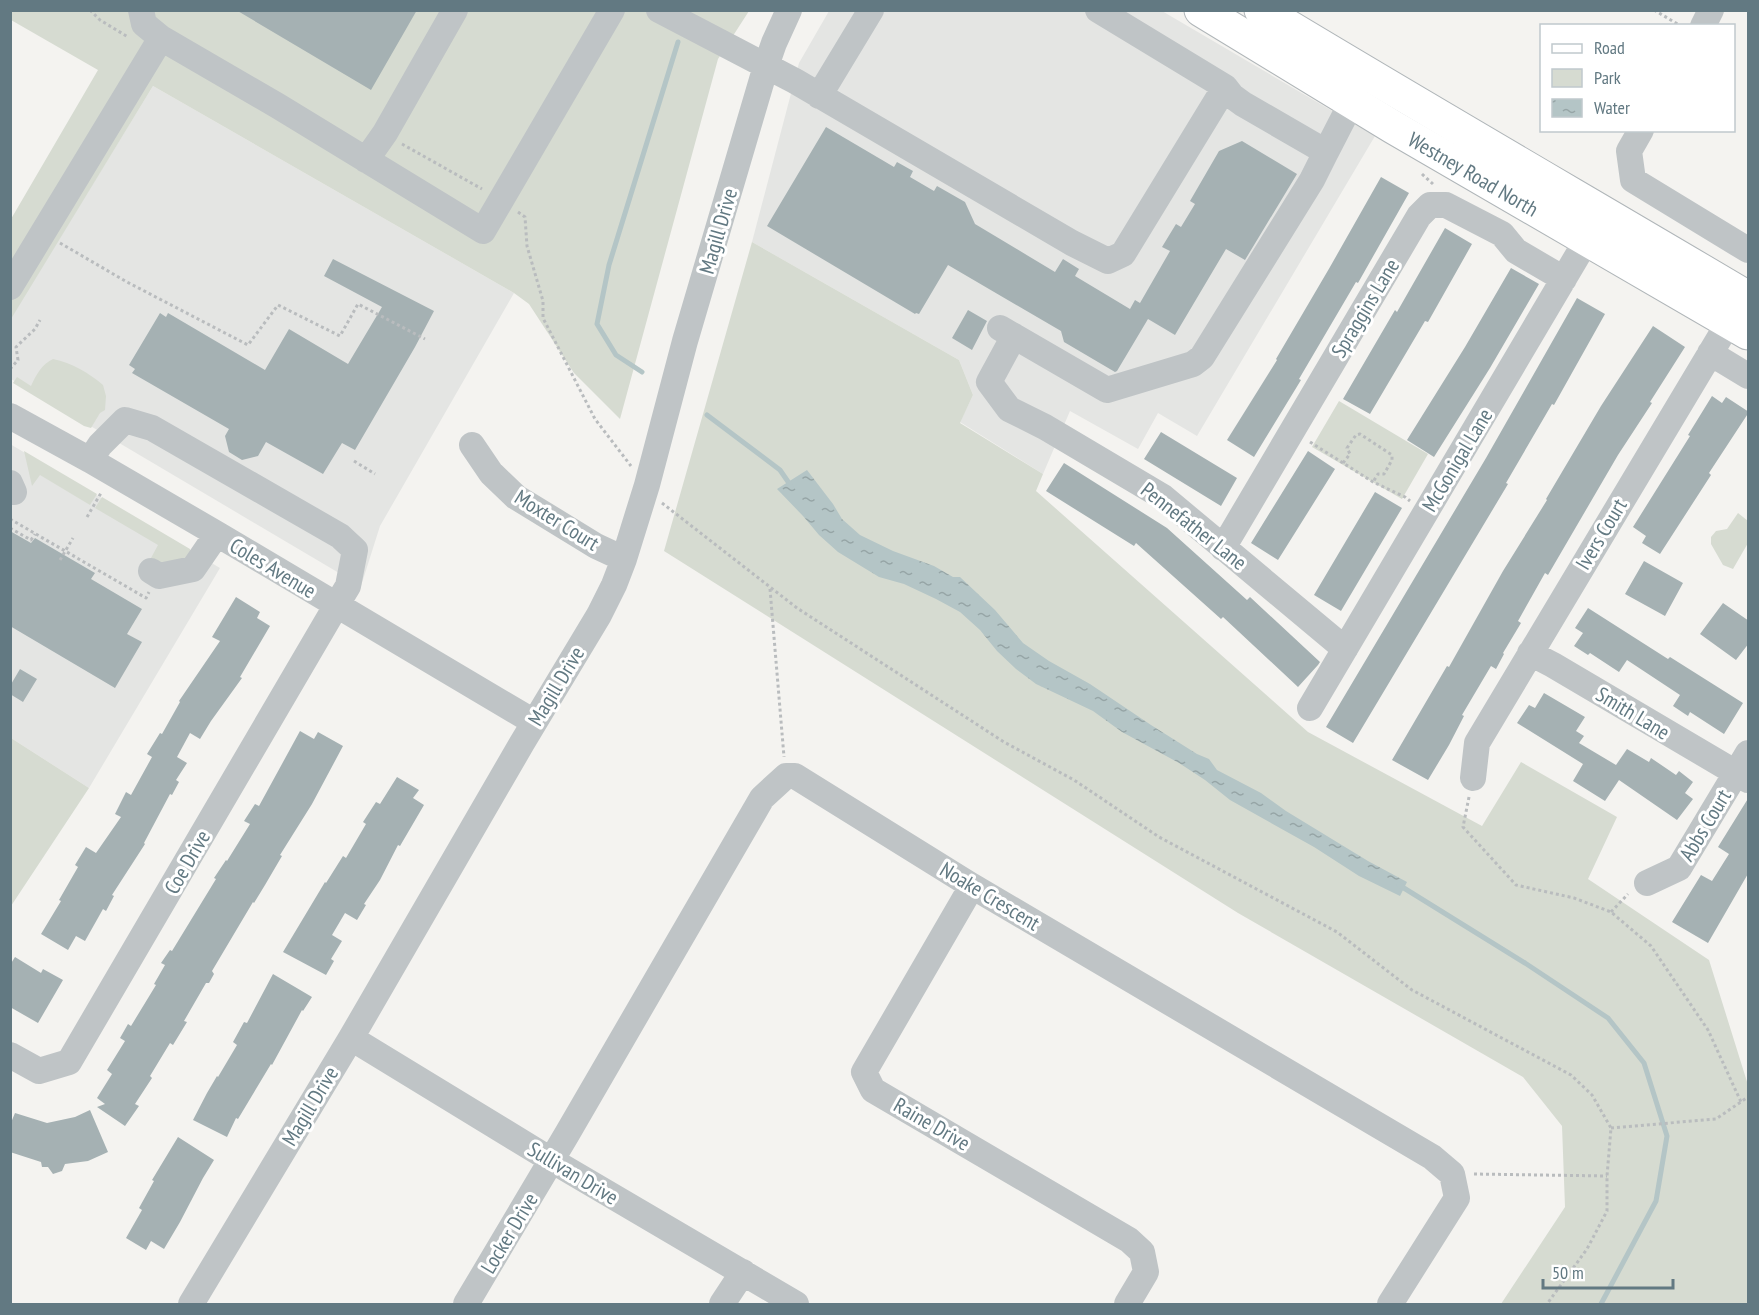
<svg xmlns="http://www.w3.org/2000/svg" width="1759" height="1315" viewBox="0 0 1759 1315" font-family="'PT Sans Narrow',sans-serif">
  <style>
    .built { fill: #e4e5e3 }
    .green { fill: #d6dbd1 }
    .water { fill: url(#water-ripples) }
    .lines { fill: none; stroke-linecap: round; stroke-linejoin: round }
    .stream { stroke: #b4c5c6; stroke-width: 5 }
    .building { fill: #a5b1b3 }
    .major-casing { stroke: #b0b6b9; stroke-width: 35 }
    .path { stroke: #b9bcbe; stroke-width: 3; stroke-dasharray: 3 3; stroke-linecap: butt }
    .minor { stroke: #bfc4c6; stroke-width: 26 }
    .major { stroke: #fff; stroke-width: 33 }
    .labels { text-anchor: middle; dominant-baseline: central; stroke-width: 6; stroke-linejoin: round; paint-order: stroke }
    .street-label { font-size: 21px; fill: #627982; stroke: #fff }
  </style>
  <defs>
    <pattern id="water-ripples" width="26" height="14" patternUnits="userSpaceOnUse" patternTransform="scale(1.5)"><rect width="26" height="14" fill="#b4c5c6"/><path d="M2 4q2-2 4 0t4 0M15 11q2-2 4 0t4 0" fill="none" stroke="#96a5a6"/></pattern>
  </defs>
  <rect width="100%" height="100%" fill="#f4f3f0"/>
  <path class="built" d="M 829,11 L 1162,11 L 1375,136 L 1197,436 L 1158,413 L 1138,449 L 1070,411 L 1043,474 L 960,422 L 973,395 L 959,360 L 752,242 L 799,63 Z
    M 153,86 L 514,293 L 380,526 L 361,586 L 11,379 L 10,319 Z
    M 10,444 L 220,568 L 89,788 L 11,738 Z"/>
  <path class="green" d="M 11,11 L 749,11 L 718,59 L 620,419 L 574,373 L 529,304 L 514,293 L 153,86 L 11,319 L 11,219 L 98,70 L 11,20 Z
    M 752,242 L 959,360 L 973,395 L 960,423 L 1043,474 L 1036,491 L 1308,732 L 1482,826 L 1521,762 L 1617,817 L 1588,879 L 1709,960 L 1748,1085 L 1748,1304 L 1501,1304 L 1565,1207 L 1562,1126 L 1523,1077 L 1238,913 L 664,551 Z
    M 53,359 C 72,363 89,373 103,385 L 106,396 L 105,410 L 100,413 L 91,428 L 84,426 L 13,383 L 17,377 L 31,386 C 36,375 42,364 53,359 Z
    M 1339,401 L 1428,454 L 1402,499 L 1312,447 Z
    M 24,451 L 97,494 L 90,505 L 40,475 L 32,486 Z
    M 102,497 L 190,549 L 190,552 L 185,560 L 163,566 L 151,558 L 158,545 L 95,508 Z
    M 1738,513 L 1748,521 L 1748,543 L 1733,569 L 1723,565 L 1711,544 L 1711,537 L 1716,531 L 1727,529 Z
    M 11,738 L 89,788 L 11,906 Z"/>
  <path class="water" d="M 807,470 L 833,504 L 842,519 L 860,535 L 893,551 L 934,566 L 953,577 L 960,577 L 995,610 L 1023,643 L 1049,661 L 1090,684 L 1151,725 L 1197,754 L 1209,759 L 1217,770 L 1261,793 L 1286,811 L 1368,861 L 1407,882 L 1400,896 L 1359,876 L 1314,847 L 1230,800 L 1205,780 L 1179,763 L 1122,732 L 1093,711 L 1036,684 L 1016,669 L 997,651 L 980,630 L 960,612 L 936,599 L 904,584 L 879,577 L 838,552 L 819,535 L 803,516 L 777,489 Z"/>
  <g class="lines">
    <path class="stream" d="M 642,372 L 616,355 L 597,324 L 609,265 L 678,42
      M 707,415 L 780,470 L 791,486
      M 1399,885 L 1525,963 L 1608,1018 L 1644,1063 L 1667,1136 L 1656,1201 L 1601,1304"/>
  </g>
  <path class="building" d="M 236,10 L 417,10 L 371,90 Z
    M 826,127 L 894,167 L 897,162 L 913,171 L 910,177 L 934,191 L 937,186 L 965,202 L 975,224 L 1055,272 L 1063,259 L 1079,269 L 1075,276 L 1130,309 L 1135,300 L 1140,303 L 1170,251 L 1162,247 L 1176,224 L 1181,227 L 1195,204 L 1190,201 L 1219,151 L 1242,141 L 1297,174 L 1245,260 L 1226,249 L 1175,335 L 1148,319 L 1117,371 L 1115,372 L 1064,342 L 1061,331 L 948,265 L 919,314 L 916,313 L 915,314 L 767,226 Z
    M 1381,177 L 1409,193 L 1358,283 L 1356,282 L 1299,379 L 1301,380 L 1254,457 L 1227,440 L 1277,360 L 1276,359 L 1330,267 Z
    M 1445,228 L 1472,244 L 1428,322 L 1425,321 L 1370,414 L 1343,399 L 1395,310 L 1397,312 Z
    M 333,259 L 434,311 L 415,347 L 355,450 L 342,443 L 323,474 L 266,442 L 258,456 L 242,460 L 229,452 L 225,436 L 229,429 L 132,373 L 135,369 L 129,365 L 160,313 L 166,317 L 168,313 L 265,370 L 289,329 L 348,364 L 382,307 L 324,276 Z
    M 1511,268 L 1539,284 L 1490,368 L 1434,457 L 1407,440 L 1465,347 Z
    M 1577,298 L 1605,314 L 1554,405 L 1552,404 L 1506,483 L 1508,484 L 1353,743 L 1326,727 L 1486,458 Z
    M 968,310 L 987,321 L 972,350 L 952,338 Z
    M 1653,326 L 1685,347 L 1650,402 L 1652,403 L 1618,455 L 1548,575 L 1545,573 L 1518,621 L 1521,623 L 1503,653 L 1504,654 L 1496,669 L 1491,666 L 1462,715 L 1464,716 L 1449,745 L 1428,780 L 1392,760 L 1447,666 L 1449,667 L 1503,571 L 1547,500 L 1546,499 L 1601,406 Z
    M 1712,396 L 1722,403 L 1726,397 L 1749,412 L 1709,473 L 1711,475 L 1660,554 L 1642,543 L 1646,536 L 1633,527 L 1690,436 L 1688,435 Z
    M 1161,432 L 1237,478 L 1221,506 L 1144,459 Z
    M 1308,451 L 1335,469 L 1278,560 L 1251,543 Z
    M 1064,463 L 1167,528 L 1247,600 L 1250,597 L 1320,662 L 1318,665 L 1298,687 L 1223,617 L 1221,619 L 1136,543 L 1134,546 L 1046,491 Z
    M 1375,492 L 1402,508 L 1341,611 L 1314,595 Z
    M 10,531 L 31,543 L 35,538 L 95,573 L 91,579 L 142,609 L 127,634 L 142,642 L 115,688 L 10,626 Z
    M 1644,561 L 1683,583 L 1665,616 L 1625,594 Z
    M 236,597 L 260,612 L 257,618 L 270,626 L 240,677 L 242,678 L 211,721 L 200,739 L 190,733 L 177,757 L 187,763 L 176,780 L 179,782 L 172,795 L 170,794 L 144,843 L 145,844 L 112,895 L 114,896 L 106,911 L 103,909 L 85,941 L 76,936 L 68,950 L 41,934 L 61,901 L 59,900 L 78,867 L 75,865 L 86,847 L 96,853 L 121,817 L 115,814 L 126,792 L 131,795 L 152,757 L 147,754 L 160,733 L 162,734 L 180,702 L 179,701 L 220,641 L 212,637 Z
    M 1723,603 L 1749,621 L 1749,643 L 1736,660 L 1700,634 Z
    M 1588,608 L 1668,659 L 1670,657 L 1743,703 L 1724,734 L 1690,712 L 1688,716 L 1673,706 L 1680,695 L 1627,660 L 1619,672 L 1590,653 L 1588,655 L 1574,646 L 1583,633 L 1575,628 Z
    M 20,669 L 37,679 L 23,702 L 10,694 L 10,686 Z
    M 1544,693 L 1585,717 L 1576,731 L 1584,736 L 1579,743 L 1616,765 L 1627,749 L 1649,762 L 1651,758 L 1676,775 L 1679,771 L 1693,782 L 1685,793 L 1693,799 L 1677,820 L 1619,780 L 1605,801 L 1573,781 L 1583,764 L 1517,723 L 1529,705 L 1535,708 Z
    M 300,731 L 314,739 L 318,732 L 343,746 L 312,804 L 280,855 L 282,856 L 265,885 L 254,903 L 253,902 L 212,971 L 214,974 L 209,983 L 206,983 L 184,1021 L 187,1022 L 173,1045 L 170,1043 L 150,1076 L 152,1078 L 135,1104 L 139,1106 L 125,1126 L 97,1107 L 105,1104 L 97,1098 L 112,1074 L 107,1070 L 125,1041 L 120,1038 L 128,1024 L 131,1026 L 156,985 L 154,984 L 165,965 L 161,963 L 170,950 L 172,951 L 216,879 L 214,878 L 226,860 L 227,861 L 250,824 L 244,821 L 255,804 L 259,806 Z
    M 397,777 L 419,790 L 413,798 L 424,805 L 400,846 L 398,845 L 380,880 L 364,904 L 366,905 L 357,920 L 345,913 L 332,935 L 342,941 L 331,959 L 334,961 L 326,975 L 283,952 L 325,882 L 326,883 L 343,856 L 346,858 L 366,824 L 363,822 L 376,802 L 380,804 Z
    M 1749,797 L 1749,872 L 1708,943 L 1672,922 L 1701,875 L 1712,881 L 1729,854 L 1718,847 Z
    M 15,957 L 41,973 L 43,969 L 63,980 L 38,1023 L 10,1007 L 10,965 Z
    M 273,974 L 312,997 L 303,1011 L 302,1010 L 272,1065 L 271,1064 L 238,1119 L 236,1118 L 227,1137 L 193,1120 L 207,1093 L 217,1076 L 218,1077 L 237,1045 L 233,1042 L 244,1022 L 247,1023 Z
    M 90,1110 L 108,1152 L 88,1161 L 65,1164 L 62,1171 L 53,1174 L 48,1167 L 42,1167 L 41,1162 L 10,1152 L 10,1125 L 15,1113 L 47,1123 L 75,1117 Z
    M 178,1137 L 214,1160 L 203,1178 L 180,1222 L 164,1249 L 151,1241 L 146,1250 L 126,1238 L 142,1210 L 139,1208 L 154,1181 L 152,1180 Z"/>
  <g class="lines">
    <defs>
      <g id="major">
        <path id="s1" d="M 1201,10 L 1393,127 L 1748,333"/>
        <path d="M 1261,10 C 1423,108 1586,202 1748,298"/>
      </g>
    </defs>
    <use href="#major" class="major-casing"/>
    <path class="path" d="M 90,10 L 100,20 L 128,37
      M 1654,10 L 1681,26
      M 402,144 L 482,189
      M 1422,174 L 1433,184
      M 518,212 L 525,217 L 527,246 L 543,301 L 543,318 L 595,419 L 631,466
      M 60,243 L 127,282 L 248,345 L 278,305 L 340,336 L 358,304 L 425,339
      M 10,369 L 18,360 L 16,347 L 35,329 L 40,320
      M 1310,442 L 1373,482 L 1405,497 L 1410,501
      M 354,461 L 375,474
      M 1343,463 L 1350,454 L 1347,448 L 1356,435 L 1360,434 L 1392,455 L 1392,460 L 1384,474 L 1378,474 L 1373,482
      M 662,503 L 797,608 L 1004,742 L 1074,780 L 1159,837 L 1337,932 L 1412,990 L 1571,1075 L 1592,1095 L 1611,1128 L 1607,1176 L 1607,1211 L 1587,1249 L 1547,1304
      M 87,517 L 101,493
      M 10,519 L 146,598 L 149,592
      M 10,528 L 31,540 L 35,534
      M 60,560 L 73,538
      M 770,589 L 784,757
      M 1469,797 L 1463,827 L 1516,885 L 1574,898 L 1611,912 L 1651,946 L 1708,1030 L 1741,1102
      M 1611,912 L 1628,894
      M 1611,1128 L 1716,1119 L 1748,1097
      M 1474,1174 L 1607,1176"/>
    <path class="minor" d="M 141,10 L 144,24 L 161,38 L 278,106 L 483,231 L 612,10
      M 659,10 L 795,81 L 1072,243 L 1108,261 L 1123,254 L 1225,87
      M 1098,10 L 1225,87 L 1232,96 L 1243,104 L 1326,152 L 1360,86
      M 1703,26 L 1711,10
      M 819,96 L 871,10
      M 1641,130 L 1629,151 L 1633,180 L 1748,250
      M 366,160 L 385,133 L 455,10
      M 10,287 L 161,38
      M 1000,328 L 1107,390 L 1193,364 L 1202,357 L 1312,180 L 1326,152
      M 1014,336 L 989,382 L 1009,409 L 1045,427 L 1163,497 L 1345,649
      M 1710,353 L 1748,376
      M 10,416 L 90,460 L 217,534 L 534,722
      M 472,445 L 491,473 L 516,497 L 596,546 L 624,559
      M 10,483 L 14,492
      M 1223,548 L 1419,216 L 1430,205 L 1446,205 L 1502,234 L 1516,251 L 1564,279
      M 151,571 L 159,576 L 193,569 L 217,534
      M 1530,653 L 1553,665 L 1748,780
      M 1310,708 L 1595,226
      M 1473,778 L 1477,743 L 1738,307
      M 1647,883 L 1679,868 L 1748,753
      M 972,886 L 864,1072 L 873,1090 L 1129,1240 L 1142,1252 L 1146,1272 L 1127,1304
      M 351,1038 L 551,1160 L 796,1304
      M 10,1055 L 39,1071 L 69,1062 L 336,606 L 348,586 L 355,550 L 340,536 L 152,428 L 125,420 L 100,445 L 90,460
      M 191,1304 L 351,1038 L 522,743 L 599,615 L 614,585 L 624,559 L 647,485 L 685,341 L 766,66 L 774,43 L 789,10
      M 466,1304 L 567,1134 L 762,798 L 786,776 L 795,776 L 972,886 L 1432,1157 L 1452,1174 L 1457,1198 L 1390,1304
      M 722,1304 L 743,1272"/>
    <use href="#major" class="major"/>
  </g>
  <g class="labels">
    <g class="street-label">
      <text stroke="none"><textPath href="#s1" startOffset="318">Westney Road North</textPath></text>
      <text transform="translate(718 231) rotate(-74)">Magill Drive</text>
      <text transform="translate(1365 308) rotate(-59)">Spraggins Lane</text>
      <text transform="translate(1457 460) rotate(-59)">McGonigal Lane</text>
      <text transform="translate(557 520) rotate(32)">Moxter Court</text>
      <text transform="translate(1194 526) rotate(38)">Pennefather Lane</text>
      <text transform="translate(1601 534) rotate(-59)">Ivers Court</text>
      <text transform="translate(273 568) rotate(31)">Coles Avenue</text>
      <text transform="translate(556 686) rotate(-59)">Magill Drive</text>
      <text transform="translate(1633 713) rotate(31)">Smith Lane</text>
      <text transform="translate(1705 825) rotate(-59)">Abbs Court</text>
      <text transform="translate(187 862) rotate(-60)">Coe Drive</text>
      <text transform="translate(990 896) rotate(31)">Noake Crescent</text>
      <text transform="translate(310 1106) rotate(-59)">Magill Drive</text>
      <text transform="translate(932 1124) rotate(30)">Raine Drive</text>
      <text transform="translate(573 1173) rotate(31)">Sullivan Drive</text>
      <text transform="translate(509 1233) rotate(-59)">Locker Drive</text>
    </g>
  </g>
  <rect width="1759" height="1315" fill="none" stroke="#627982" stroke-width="24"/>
  <rect x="1540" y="24" width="195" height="108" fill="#ffffff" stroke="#c0c9cd" stroke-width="1.5"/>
  <rect x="1552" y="44" width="30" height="9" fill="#ffffff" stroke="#c0c9cd" stroke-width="1.5"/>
  <text x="1594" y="54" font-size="18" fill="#627982">Road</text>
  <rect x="1552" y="69" width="30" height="18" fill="#d6dbd1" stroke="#c0c9cd" stroke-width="1.5"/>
  <text x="1594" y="84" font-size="18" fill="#627982">Park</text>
  <rect x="1552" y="99" width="30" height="18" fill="url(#water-ripples)" stroke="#c0c9cd" stroke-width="1.5"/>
  <text x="1594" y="114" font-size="18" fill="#627982">Water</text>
  <path d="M1543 1279v9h130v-9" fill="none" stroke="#627982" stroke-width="3"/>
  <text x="1552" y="1279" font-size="18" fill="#627982" stroke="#ffffff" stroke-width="4.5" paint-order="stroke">50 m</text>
</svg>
